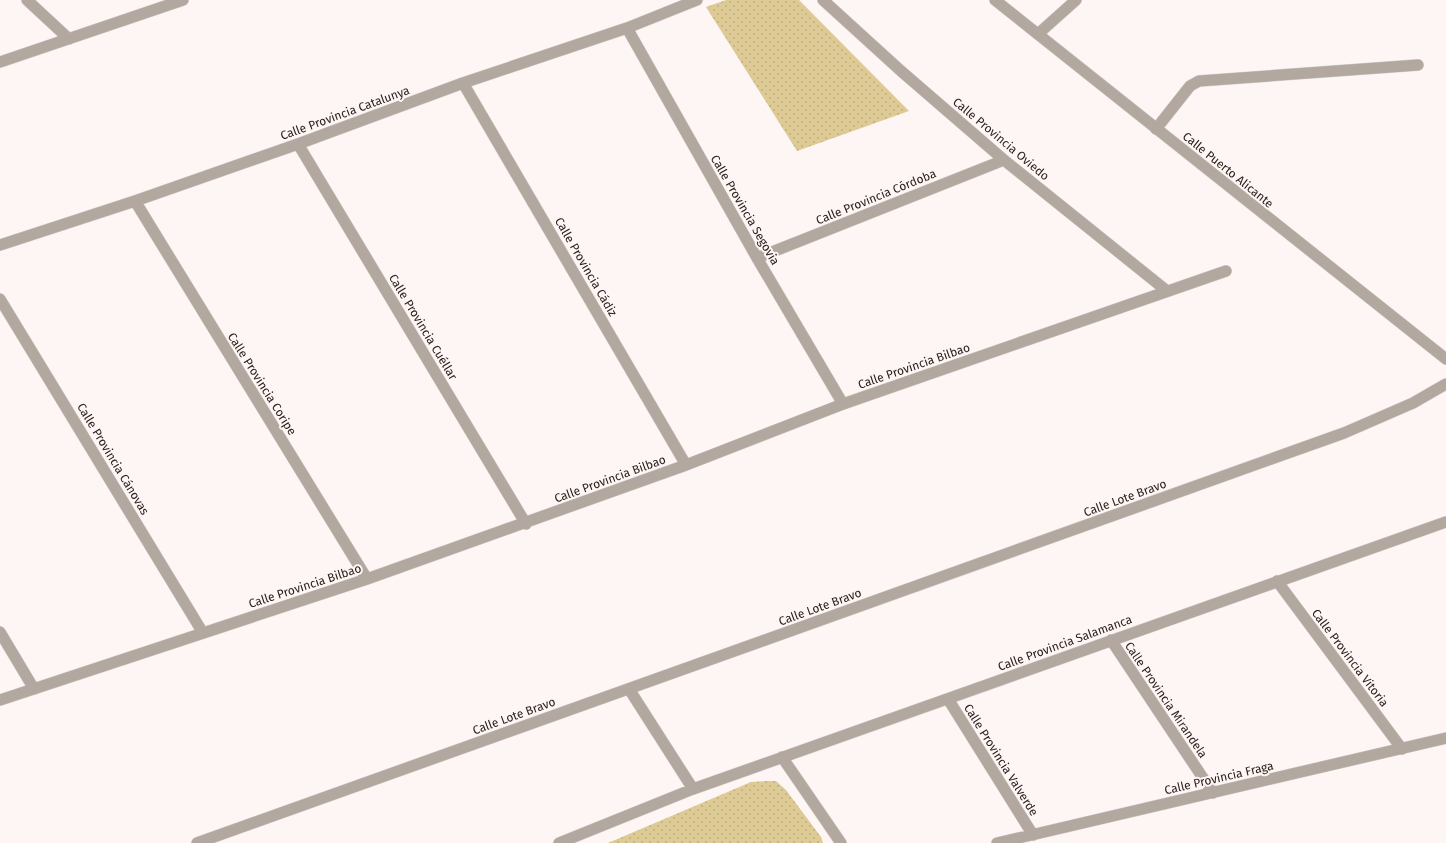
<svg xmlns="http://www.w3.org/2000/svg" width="1446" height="843" viewBox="0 0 1446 843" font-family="'Fira Sans',sans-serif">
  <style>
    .grass { fill: url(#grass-dots) }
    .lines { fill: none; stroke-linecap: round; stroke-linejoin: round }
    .service-casing { stroke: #d7cfcd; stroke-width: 12 }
    .minor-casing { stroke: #d7cfcd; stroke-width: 12 }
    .tertiary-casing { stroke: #d7cfcd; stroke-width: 12 }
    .service { stroke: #b3a89f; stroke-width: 11 }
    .minor { stroke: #b3a89f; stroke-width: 11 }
    .tertiary { stroke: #b3a89f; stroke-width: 11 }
    .labels { text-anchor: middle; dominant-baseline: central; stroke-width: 4; stroke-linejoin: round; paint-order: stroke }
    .street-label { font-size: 12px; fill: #2b201d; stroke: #fdf6f4 }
  </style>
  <defs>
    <pattern id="grass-dots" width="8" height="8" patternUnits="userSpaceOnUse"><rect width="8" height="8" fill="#ddca95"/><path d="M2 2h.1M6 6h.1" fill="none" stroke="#bead80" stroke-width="1.8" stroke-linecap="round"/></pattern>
  </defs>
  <rect width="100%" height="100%" fill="#fdf6f4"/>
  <path class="grass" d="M 726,0 L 799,0 L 909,111 L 797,151 L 706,7 Z
    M 766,781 L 776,781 L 786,790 L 821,837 L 823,843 L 608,843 L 751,782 Z"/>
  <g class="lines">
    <defs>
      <path id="service" d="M 1038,34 L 1076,0
        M 1156,129 L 1190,86 L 1199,81 L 1418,65"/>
      <path id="minor" d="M 27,0 L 69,39
        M 823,0 L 901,71 L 1004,160 L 1167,291
        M 995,0 L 1446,359
        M 627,28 L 757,258 L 843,404
        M 0,62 L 183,0
        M 463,83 L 686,465
        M 298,144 L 526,524
        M 135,201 L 367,579
        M 0,245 L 135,201 L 298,144 L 463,83 L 627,28 L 697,0
        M 757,258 L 1004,160
        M 0,299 L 203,633
        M 1277,581 L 1402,749
        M 0,632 L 34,689
        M 1111,640 L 1213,793
        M 629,689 L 693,789
        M 948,699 L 1033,835
        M 0,700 L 367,579 L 686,465 L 843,404 L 1226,271
        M 782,757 L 841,843
        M 559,843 L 693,789 L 1446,522
        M 997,843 L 1446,738"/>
      <path id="tertiary" d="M 197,843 L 1344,433 L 1413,403 L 1446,384"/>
    </defs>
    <use href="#service" class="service-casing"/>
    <use href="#minor" class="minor-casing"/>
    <use href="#tertiary" class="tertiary-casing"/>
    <use href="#service" class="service"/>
    <use href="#minor" class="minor"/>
    <use href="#tertiary" class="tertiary"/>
  </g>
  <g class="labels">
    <g class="street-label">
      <text transform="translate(345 113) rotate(-20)">Calle Provincia Catalunya</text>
      <text transform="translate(1001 139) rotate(40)">Calle Provincia Oviedo</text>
      <text transform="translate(1228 170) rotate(39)">Calle Puerto Alicante</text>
      <text transform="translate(876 197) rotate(-22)">Calle Provincia Córdoba</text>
      <text transform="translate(745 210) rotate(60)">Calle Provincia Segovia</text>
      <text transform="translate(586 267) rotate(60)">Calle Provincia Cádiz</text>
      <text transform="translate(423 327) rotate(59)">Calle Provincia Cuéllar</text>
      <text transform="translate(914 366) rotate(-19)">Calle Provincia Bilbao</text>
      <text transform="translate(262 384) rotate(58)">Calle Provincia Coripe</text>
      <text transform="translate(113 459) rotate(59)">Calle Provincia Cánovas</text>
      <text transform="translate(610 479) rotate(-20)">Calle Provincia Bilbao</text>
      <text transform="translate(1125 498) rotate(-20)">Calle Lote Bravo</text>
      <text transform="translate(305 586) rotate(-18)">Calle Provincia Bilbao</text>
      <text transform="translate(820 607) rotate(-20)">Calle Lote Bravo</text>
      <text transform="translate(1065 643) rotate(-20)">Calle Provincia Salamanca</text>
      <text transform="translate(1350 658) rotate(53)">Calle Provincia Vitoria</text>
      <text transform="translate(1166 700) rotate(56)">Calle Provincia Mirandela</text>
      <text transform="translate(514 716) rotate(-20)">Calle Lote Bravo</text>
      <text transform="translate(1001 760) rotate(58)">Calle Provincia Valverde</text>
      <text transform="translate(1219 778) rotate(-13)">Calle Provincia Fraga</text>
    </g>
  </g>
</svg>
